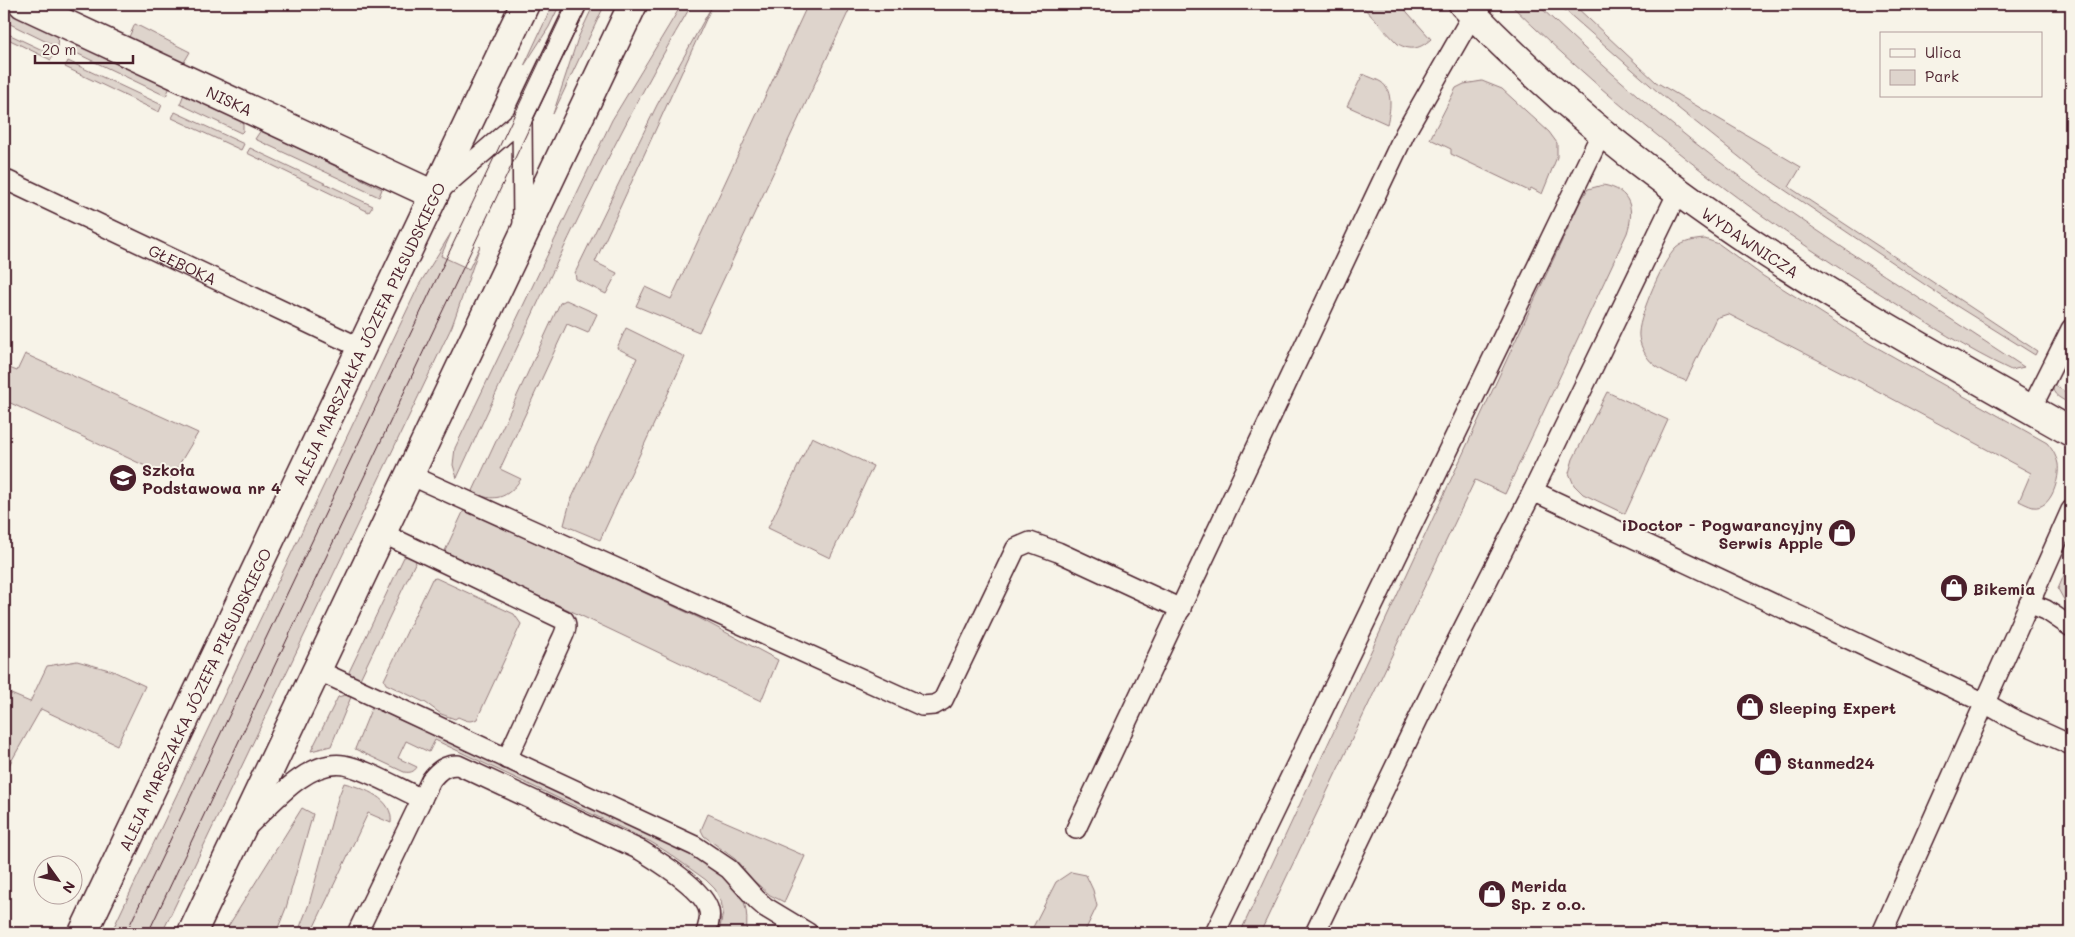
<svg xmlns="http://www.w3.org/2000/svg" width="2075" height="937" viewBox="0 0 2075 937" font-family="Mali,sans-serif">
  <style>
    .green { fill: #ded4cc; stroke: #947a7c }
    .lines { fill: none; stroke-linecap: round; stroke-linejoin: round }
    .service-casing { stroke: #4a1f2b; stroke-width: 22 }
    .minor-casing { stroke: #4a1f2b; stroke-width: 31 }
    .tertiary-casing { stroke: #4a1f2b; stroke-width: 31 }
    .secondary-casing { stroke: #4a1f2b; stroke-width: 31 }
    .service { stroke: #f7f3e8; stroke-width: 19 }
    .minor { stroke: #f7f3e8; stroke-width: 28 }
    .tertiary { stroke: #f7f3e8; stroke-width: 28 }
    .secondary { stroke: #f7f3e8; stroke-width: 28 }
    .tram { stroke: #4a1f2b; stroke-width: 1 }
    .labels { text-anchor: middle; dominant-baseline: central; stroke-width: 4; stroke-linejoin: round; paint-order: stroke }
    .street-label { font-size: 16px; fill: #4a1f2b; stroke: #f7f3e8 }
    .poi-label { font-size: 16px; font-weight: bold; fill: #4a1f2b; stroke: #f7f3e8; text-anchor: start }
  </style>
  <rect width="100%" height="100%" fill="#f7f3e8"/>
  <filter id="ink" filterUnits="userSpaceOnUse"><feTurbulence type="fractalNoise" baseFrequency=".02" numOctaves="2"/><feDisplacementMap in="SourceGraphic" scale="10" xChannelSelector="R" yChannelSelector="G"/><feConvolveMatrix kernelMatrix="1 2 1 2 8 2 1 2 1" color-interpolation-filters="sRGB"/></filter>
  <g filter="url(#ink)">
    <path class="green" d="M 553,4 L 560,4 L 549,27 L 524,66 Z
      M 594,4 L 605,4 L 553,114 L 578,38 Z
      M 682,4 L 692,4 C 603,155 531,318 457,478 L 453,465 L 455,448 L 612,120 Z
      M 713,4 L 595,262 L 617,273 L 606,294 L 576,279 L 575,273 L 657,105 Z
      M 808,4 L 852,4 L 699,332 L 636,306 L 645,287 L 671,299 Z
      M 1360,4 L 1400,4 L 1431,39 C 1420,49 1411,51 1398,44 Z
      M 1510,4 L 1537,4 C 1603,67 1673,129 1747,182 C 1838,246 1931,306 2024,367 L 2011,370 C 1968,350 1927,323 1887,298 C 1748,213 1626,117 1510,4 Z
      M 1558,4 L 1573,4 L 1656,82 L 1801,167 L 1789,187 L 2037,351 L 2035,355 L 1955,305 L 1758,172 L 1658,92 Z
      M 4,10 L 58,36 L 57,47 L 4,21 Z
      M 135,24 L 190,52 L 183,64 L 128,39 Z
      M 4,32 L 53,55 L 51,60 L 4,37 Z
      M 80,45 L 170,87 L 166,96 L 72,51 Z
      M 68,61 L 162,105 L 159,112 L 65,67 Z
      M 1363,74 C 1369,77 1376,79 1381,82 C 1394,91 1390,112 1387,124 L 1347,106 Z
      M 1482,81 L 1502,89 L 1549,132 L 1557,143 L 1557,157 L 1542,194 L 1531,188 L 1529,191 L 1451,154 L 1451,149 L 1430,139 L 1456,88 L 1464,84 Z
      M 184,94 L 243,120 L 243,131 L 241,133 L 180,104 Z
      M 175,112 L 244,144 L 241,150 L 172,118 Z
      M 261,130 L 382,189 L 379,197 L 255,139 Z
      M 250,148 L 373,206 L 369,212 L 247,153 Z
      M 1603,185 C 1631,190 1635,209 1627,233 L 1505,494 L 1475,480 L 1260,933 L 1240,933 L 1581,200 L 1588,189 Z
      M 451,233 L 441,256 L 469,269 L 480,246 L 452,326 L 162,933 L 111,933 L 419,285 Z
      M 1705,239 L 1719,244 L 1763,276 L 1869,343 L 2047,443 C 2052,449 2056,455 2058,464 C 2060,477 2052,510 2033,507 C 2029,506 2023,503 2019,501 L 2031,473 L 1859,381 L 1728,314 L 1716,318 L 1686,381 C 1674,376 1655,369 1647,357 C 1643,351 1638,340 1639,332 C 1640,314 1663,260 1676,248 C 1684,241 1694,240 1705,239 Z
      M 566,300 L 597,314 L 588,333 L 567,324 L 500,469 L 521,479 C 507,499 495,502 472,493 L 560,303 Z
      M 626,328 L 685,357 L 600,540 L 564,525 L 570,502 L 637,358 L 617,348 Z
      M 25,354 L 198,433 L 171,478 L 4,400 L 4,366 L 17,371 Z
      M 2052,384 L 2071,395 L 2071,404 C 2062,399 2052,396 2052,384 Z
      M 1607,392 L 1668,420 L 1625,514 L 1583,494 L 1574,485 L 1569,473 L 1573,459 Z
      M 812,437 L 873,466 L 830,558 L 768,528 Z
      M 464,510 L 697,617 L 778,660 L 761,701 L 569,610 L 444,553 Z
      M 409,556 L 417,559 L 359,681 L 354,678 L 349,672 L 404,557 Z
      M 2071,559 L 2071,601 L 2068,607 L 2058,589 Z
      M 436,578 L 514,614 L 521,624 L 477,719 C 470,723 465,720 458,717 L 455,719 L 441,714 L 426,703 L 386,684 L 384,680 L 432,579 Z
      M 77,661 L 113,671 L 145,686 L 117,745 L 41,709 L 4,774 L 4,691 L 30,702 L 47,666 Z
      M 345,695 L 351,697 L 331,746 L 311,751 L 338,697 Z
      M 372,707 L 693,855 C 726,877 752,888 746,933 L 719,933 L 723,912 L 721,901 L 715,889 L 706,880 L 667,852 L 651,842 L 435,740 L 429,752 L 406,741 L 398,758 L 417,767 C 414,772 410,773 404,772 L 355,749 Z
      M 344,783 C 364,788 394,799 391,823 L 368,813 L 311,933 L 298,932 L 309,904 L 338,798 Z
      M 302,808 L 313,814 L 286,908 L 276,933 L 224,933 Z
      M 708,814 L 805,856 L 784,902 L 770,895 L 754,881 L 735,859 L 704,836 L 701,830 Z
      M 1071,872 L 1086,875 L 1093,890 L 1097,906 L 1084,933 L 1030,933 L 1056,882 Z"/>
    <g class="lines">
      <defs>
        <g id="service">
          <path d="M 522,119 L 523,228"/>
          <path id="s1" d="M 4,179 L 361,348"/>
          <path d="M 441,189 L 522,119 L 577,4"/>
          <path d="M 1678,192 L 1533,491 L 1985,703 L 2011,718 L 2071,745"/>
          <path d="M 2031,409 L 2071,329"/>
          <path d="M 410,475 L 922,706 L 934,705 L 943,700 L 1016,548 L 1030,542 L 1058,552 L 1181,609"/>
          <path d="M 382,533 L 564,620 C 569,627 563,636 560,643 L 507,759"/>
          <path d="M 2029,603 L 2046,610 L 2071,627"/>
          <path d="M 317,670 L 695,846 L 729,869 L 757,900 L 765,907 L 808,933"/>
          <path d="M 249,825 C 272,803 308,759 344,765 C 366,769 400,789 422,799"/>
          <path d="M 1076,829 L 1405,133 L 1473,14"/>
          <path d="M 357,933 L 431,780 C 439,770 445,765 458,765 L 640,850 C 658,861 704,889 709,911 C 711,919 708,925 706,933"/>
          <path d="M 1215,933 L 1602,132"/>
          <path d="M 1315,933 L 1432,690 L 1533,491"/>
          <path d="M 1882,933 L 2071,510"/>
        </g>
        <g id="minor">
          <path id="s2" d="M 23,4 L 434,195"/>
        </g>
        <g id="tertiary">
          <path id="s3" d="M 1463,4 C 1528,72 1600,134 1676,190 C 1800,282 1937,356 2071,432"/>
        </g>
        <g id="secondary">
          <path id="s4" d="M 83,933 L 525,4"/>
          <path d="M 192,933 L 633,4"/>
        </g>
      </defs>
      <use href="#service" class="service-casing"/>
      <use href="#minor" class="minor-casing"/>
      <use href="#tertiary" class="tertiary-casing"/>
      <use href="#secondary" class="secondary-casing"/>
      <use href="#service" class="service"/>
      <use href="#minor" class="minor"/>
      <use href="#tertiary" class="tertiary"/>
      <use href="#secondary" class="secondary"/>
      <path class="tram" d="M 126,933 L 567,4
        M 148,933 L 588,4"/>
    </g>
  </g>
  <defs>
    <symbol id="school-disc" viewBox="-11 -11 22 22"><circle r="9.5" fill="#4a1f2b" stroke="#f7f3e8"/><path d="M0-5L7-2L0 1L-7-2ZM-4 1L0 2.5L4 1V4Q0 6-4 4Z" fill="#fff"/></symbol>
    <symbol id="shop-disc" viewBox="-11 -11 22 22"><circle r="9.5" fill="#4a1f2b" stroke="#f7f3e8"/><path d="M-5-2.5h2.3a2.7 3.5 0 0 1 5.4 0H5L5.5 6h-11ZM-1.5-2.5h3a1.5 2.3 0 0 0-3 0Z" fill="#fff"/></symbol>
  </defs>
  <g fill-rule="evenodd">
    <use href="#school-disc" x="107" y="462" width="32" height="32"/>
    <use href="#shop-disc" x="1826" y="517" width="32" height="32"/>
    <use href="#shop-disc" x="1938" y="572" width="32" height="32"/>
    <use href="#shop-disc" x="1734" y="691" width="32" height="32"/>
    <use href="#shop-disc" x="1752" y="746" width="32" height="32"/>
    <use href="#shop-disc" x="1476" y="878" width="32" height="32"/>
  </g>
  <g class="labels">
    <g class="street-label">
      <text stroke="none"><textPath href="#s2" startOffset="228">NISKA</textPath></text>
      <text stroke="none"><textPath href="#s3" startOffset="374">WYDAWNICZA</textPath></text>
      <text stroke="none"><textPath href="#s1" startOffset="198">GŁĘBOKA</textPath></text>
      <text stroke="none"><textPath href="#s4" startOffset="664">ALEJA MARSZAŁKA JÓZEFA PIŁSUDSKIEGO</textPath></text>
      <text stroke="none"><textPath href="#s4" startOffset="259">ALEJA MARSZAŁKA JÓZEFA PIŁSUDSKIEGO</textPath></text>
    </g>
    <g class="poi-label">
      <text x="142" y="469">Szkoła<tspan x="142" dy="18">Podstawowa nr 4</tspan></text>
      <text x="1823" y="524" text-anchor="end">iDoctor - Pogwarancyjny<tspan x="1823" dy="18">Serwis Apple</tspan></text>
      <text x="1973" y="588">Bikemia</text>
      <text x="1769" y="707">Sleeping Expert</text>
      <text x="1787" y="762">Stanmed24</text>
      <text x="1511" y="885">Merida<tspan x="1511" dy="18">Sp. z o.o.</tspan></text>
    </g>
  </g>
  <rect width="2075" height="937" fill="none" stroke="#f7f3e8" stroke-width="20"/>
  <rect x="10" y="10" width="2055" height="917" fill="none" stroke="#4a1f2b" stroke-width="2" filter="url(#ink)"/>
  <rect x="1880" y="32" width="162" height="65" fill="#f7f3e8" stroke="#b29e9c"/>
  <rect x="1890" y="49" width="25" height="8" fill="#f7f3e8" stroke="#b29e9c"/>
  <text x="1925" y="58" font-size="15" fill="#4a1f2b">Ulica</text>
  <rect x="1890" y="70" width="25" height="15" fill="#ded4cc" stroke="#b29e9c"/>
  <text x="1925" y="82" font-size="15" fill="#4a1f2b">Park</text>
  <g transform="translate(58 880) rotate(123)"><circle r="24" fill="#f7f3e8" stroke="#b29e9c"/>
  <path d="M0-4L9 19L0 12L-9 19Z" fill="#4a1f2b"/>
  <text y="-8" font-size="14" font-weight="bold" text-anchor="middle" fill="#4a1f2b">N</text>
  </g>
  <path d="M35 55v8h98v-8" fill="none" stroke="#4a1f2b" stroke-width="2.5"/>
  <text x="42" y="55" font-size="15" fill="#4a1f2b" stroke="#f7f3e8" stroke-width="4" paint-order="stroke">20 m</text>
</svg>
